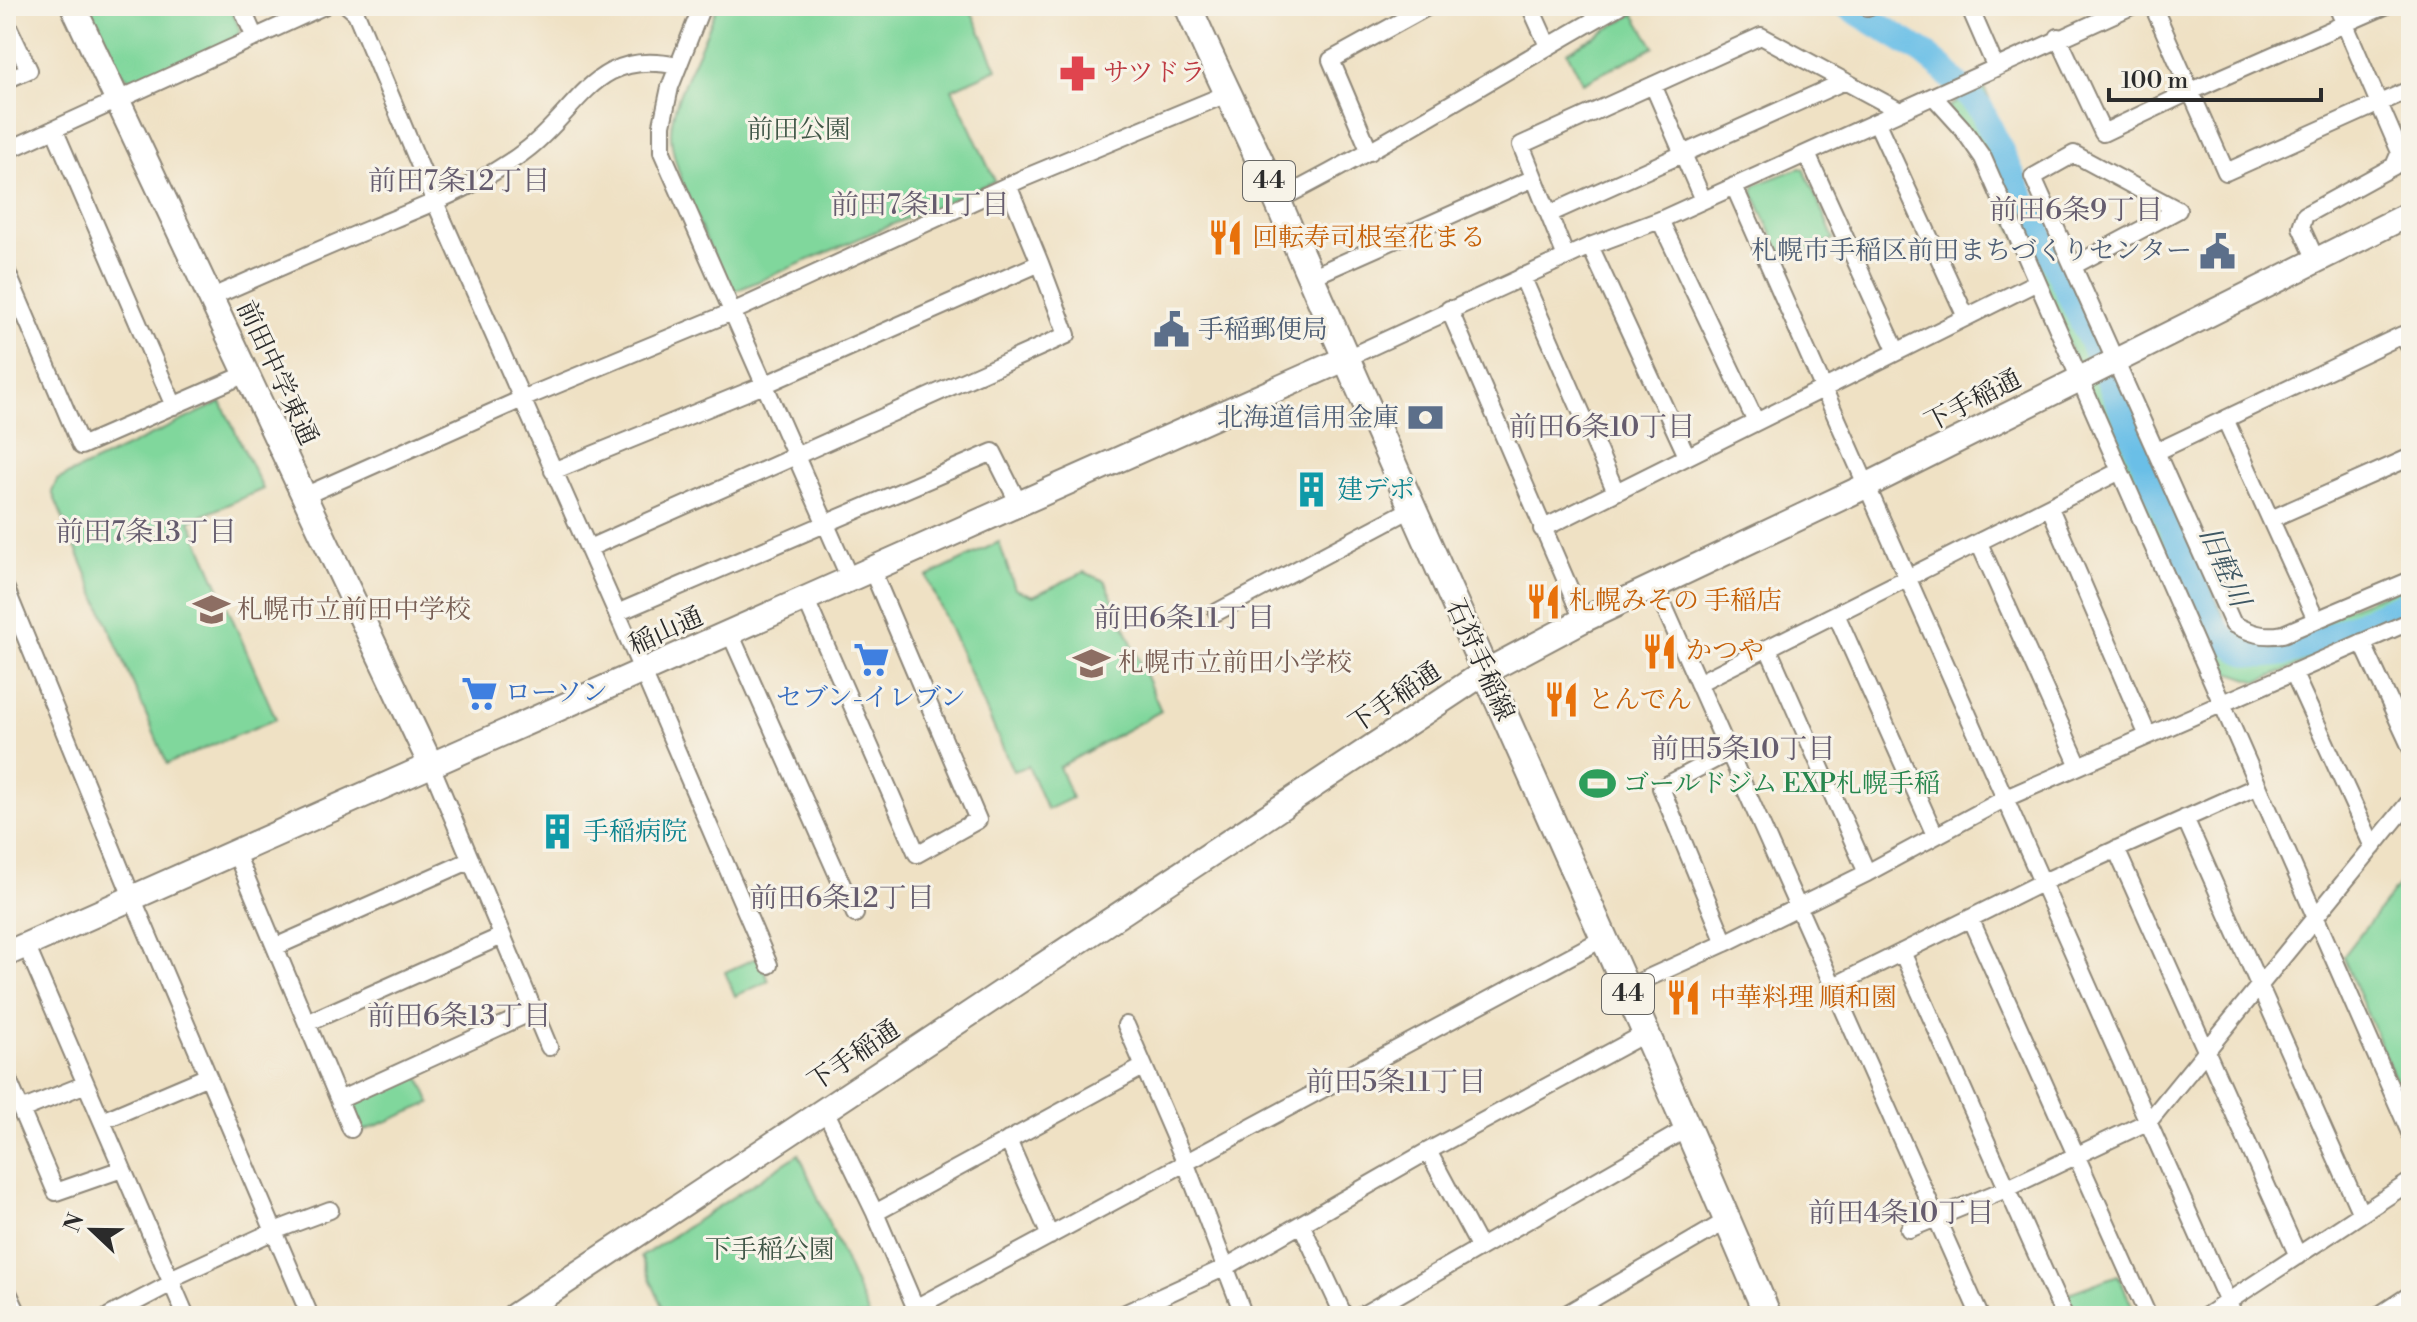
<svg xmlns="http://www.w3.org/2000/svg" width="2417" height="1322" viewBox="0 0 2417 1322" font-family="'Libre Bodoni','Noto Serif JP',serif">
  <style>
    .green { fill: #80d79c; stroke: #568164; stroke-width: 2 }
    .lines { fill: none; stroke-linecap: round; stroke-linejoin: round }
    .river { stroke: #6abfe7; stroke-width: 26 }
    .street-casing { stroke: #8d8678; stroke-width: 20 }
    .secondary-casing { stroke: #8d8678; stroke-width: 28 }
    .primary-casing { stroke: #8d8678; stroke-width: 30 }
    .street { stroke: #fff; stroke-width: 16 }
    .secondary { stroke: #fff; stroke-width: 24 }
    .primary { stroke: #fff; stroke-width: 26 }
    .labels { text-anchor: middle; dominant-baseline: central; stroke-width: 6; stroke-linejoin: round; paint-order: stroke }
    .shield { fill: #f7f3e8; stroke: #686764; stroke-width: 2 }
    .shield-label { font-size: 24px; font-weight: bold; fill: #2b2b2b }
    .health-label { font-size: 26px; fill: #be3a42; stroke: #f7f3e8; text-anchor: start }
    .park-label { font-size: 26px; fill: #405647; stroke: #f7f3e8 }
    .food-label { font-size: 26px; fill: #c56008; stroke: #f7f3e8; text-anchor: start }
    .service-label { font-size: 26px; fill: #4e5e75; stroke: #f7f3e8; text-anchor: end }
    .street-label { font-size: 26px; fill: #2b2b2b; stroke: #f7f3e8 }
    .culture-label { font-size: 26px; fill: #0d838f; stroke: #f7f3e8; text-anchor: start }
    .education-label { font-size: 26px; fill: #785e54; stroke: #f7f3e8; text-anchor: start }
    .shop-label { font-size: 26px; fill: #366cbe; stroke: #f7f3e8; text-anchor: start }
    .leisure-label { font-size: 26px; fill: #27864d; stroke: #f7f3e8; text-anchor: start }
    .neighbourhood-label { font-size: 28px; fill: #655c6e; stroke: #f7f3e8 }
    .water-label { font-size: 28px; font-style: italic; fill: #3e5763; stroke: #f7f3e8 }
  </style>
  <rect width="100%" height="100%" fill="#f7f3e8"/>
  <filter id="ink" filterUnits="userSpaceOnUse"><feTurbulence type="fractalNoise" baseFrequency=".0125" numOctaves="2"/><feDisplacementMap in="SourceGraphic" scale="16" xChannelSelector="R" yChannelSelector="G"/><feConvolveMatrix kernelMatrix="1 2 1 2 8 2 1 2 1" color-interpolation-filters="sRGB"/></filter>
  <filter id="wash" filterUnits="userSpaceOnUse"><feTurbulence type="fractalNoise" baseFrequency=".006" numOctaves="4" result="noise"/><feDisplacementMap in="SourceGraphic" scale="32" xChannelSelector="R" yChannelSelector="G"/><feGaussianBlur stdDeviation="1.8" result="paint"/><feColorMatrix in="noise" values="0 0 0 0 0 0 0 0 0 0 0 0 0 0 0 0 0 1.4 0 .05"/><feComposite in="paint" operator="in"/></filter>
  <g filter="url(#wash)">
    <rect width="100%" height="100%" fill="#efe1c4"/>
    <path class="green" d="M 88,6 L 230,6 L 240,30 L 236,38 L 135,82 L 119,72 Z
      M 717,6 L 969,6 L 997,69 L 952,89 L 995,181 L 733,292 L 725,282 C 710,246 670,169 671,132 C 671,98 706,42 717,6 Z
      M 1634,14 L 1654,47 L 1583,83 L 1567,52 Z
      M 1984,88 L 2229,628 L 2261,640 L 2411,584 L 2411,618 L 2258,682 L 2208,665 L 2040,280 L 1948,107 Z
      M 1799,168 L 1804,169 L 1834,239 L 1784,262 L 1753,192 L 1755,185 Z
      M 221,402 L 263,489 L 190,521 L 276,719 L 167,764 L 52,492 L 57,480 Z
      M 999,542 L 1015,589 L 1033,596 L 1084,572 L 1105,581 L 1161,711 L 1059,767 L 1072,798 L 1047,810 L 1028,766 L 1013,771 L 927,577 Z
      M 2411,869 L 2411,1117 L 2343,957 Z
      M 758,957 L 769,981 L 735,996 L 725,972 Z
      M 418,1074 L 431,1103 L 364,1131 L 354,1108 L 357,1101 Z
      M 799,1154 L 869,1316 L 666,1316 L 641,1257 Z
      M 2118,1275 L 2137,1316 L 2075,1316 L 2066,1294 Z"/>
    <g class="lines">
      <path class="river" d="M 1847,6 L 1924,53 L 1941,67 L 1981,109 L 2098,355
        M 2108,378 L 2211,622 C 2235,655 2255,661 2294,651 L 2411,601"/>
    </g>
  </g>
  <g filter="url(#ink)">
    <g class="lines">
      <defs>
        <path id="street" d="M 241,6 L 255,38
          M 348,6 L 356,13 L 435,202 L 643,672 L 769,965
          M 702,6 L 670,87 L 662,125 L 662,152 L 850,579
          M 1530,6 L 1548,46
          M 1969,6 L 1996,68
          M 2153,6 L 2226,172 L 2411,89
          M 1867,7 L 1870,6
          M 6,22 L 29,70 L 6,80
          M 2058,37 L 2103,133 L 2189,92 L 2385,6
          M 1653,85 L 1703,200
          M 1934,97 L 1962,128 L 1983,158 L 2411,1135
          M 1877,123 L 1966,317
          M 54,129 L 174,406
          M 6,151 L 324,6
          M 1370,152 L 1331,60 L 1429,6
          M 1807,154 L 1897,352
          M 1734,186 L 2234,1316
          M 1278,200 C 1394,141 1505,70 1619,6
          M 1549,214 L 1845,81
          M 1660,220 L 1756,422
          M 1590,246 L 1687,456
          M 1566,257 L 1521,145 L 1761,36 L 1900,111
          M 2316,260 L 2301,227 L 2305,215 L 2394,166 L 2400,152 L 2337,6
          M 2073,266 L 2178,210 L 2074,154 L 2033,177 C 2099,326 2166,475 2233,624 C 2251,633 2262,638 2283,634 L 2411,580
          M 6,270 L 81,446 L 246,374
          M 1522,276 L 1616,492
          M 1311,277 L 1534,178
          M 210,298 C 262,275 314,252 367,230 C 422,207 481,186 529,148 C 582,105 596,48 678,66
          M 1449,309 L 1583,620
          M 1347,358 L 1590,246 L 1660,220 L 2132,6
          M 2225,419 L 2316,620
          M 2156,452 L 2402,335 L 2411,349
          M 553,471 L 764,385 L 1040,263 L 1008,185
          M 304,496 L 522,399 L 732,312 L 1024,178 L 1229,93
          M 2050,508 L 2148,736
          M 2271,519 L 2411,457
          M 1542,529 L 2037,282
          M 1979,543 L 2079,766
          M 589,548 L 1067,335 L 1040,263
          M 1655,586 L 1980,1316
          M 6,589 L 132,897 L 310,1316
          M 806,600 L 917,854 L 978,820 L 872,570
          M 1217,612 L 1413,508
          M 617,613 L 993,452 L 1018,502
          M 1836,614 L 1935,835
          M 730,633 L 855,914
          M 2362,642 L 2411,748
          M 1768,648 L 1867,873
          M 2293,672 L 2373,847
          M 1698,683 L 2120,471
          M 430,763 L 549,1047
          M 2185,818 L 2361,1214
          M 2116,849 L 2298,1256
          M 235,851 L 351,1129
          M 1970,918 L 2148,1316
          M 1725,943 L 1661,788 L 1729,752
          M 26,945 L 186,1316
          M 275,947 L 471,860
          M 1902,952 L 2064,1316
          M 1834,986 L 2043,882 L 2258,786
          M 1626,988 L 1725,943 L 1867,873 L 2006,798 L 2411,621
          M 307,1023 L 502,936
          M 1126,1025 L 1186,1164 L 1244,1316
          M 6,1075 L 56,1192 L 122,1169
          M 339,1100 L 534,1011
          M 21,1110 L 86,1084
          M 825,1110 L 875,1213 L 919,1316
          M 102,1121 L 208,1076
          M 1008,1140 L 1050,1236
          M 1428,1151 L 1479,1246
          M 875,1213 L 1143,1067
          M 1301,1224 L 1344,1316
          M 1909,1229 L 2006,1189 L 2149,1121 L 2411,800
          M 170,1279 L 274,1231 L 330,1210
          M 6,1288 L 19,1316
          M 915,1308 L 1604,938
          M 109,1316 L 172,1283
          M 1119,1316 L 1226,1267 L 1428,1151 L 1646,1033
          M 1361,1316 L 1688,1128
          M 1563,1316 L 1728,1220
          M 2206,1316 L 2411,1181"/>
        <path id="secondary" d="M 73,6 L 430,763
          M 6,954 L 1347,358
          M 514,1316 L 1485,672 L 1583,620 L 1868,485 L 2411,213
          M 2385,1316 L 2411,1299"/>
        <path id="primary" d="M 1188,6 C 1216,72 1250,136 1278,202 C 1439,575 1610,942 1768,1316"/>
      </defs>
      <use href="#street" class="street-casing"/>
      <use href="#secondary" class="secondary-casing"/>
      <use href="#primary" class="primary-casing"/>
      <use href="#street" class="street"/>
      <use href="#secondary" class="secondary"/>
      <use href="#primary" class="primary"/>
    </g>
  </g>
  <defs>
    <symbol id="pharmacy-bare" viewBox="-9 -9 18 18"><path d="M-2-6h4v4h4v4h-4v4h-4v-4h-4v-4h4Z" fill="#e0444e" stroke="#f7f3e8" stroke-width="2.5" paint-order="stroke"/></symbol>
    <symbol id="restaurant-bare" viewBox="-9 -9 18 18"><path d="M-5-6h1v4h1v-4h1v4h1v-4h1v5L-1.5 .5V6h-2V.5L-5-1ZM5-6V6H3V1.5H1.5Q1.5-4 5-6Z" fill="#e8710a" stroke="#f7f3e8" stroke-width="2.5" paint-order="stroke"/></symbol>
    <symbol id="civic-bare" viewBox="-9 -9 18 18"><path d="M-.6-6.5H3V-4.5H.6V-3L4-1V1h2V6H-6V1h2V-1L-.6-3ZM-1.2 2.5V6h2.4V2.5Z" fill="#5c6f8a" stroke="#f7f3e8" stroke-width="2.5" paint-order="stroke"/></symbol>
    <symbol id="bank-bare" viewBox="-9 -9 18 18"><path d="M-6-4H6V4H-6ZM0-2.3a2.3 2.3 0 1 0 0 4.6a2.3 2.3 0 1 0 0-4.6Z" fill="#5c6f8a" stroke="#f7f3e8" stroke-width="2.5" paint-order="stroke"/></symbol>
    <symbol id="building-bare" viewBox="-9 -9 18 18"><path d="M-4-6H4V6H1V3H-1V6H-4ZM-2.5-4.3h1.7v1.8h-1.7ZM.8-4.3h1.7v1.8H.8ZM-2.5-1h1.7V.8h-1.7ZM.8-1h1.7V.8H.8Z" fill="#0f9aa8" stroke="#f7f3e8" stroke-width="2.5" paint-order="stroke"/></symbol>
    <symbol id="school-bare" viewBox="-9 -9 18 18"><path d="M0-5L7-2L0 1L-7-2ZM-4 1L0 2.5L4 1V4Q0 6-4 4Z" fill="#8d6e63" stroke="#f7f3e8" stroke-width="2.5" paint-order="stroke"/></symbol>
    <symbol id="supermarket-bare" viewBox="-9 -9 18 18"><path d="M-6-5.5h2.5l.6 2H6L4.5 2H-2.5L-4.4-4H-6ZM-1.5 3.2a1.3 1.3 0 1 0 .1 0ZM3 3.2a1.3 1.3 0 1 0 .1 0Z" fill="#3f7fe0" stroke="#f7f3e8" stroke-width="2.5" paint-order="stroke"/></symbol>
    <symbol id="stadium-bare" viewBox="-9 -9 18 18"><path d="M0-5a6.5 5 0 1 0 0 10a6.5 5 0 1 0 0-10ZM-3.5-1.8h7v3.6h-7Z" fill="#2e9e5b" stroke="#f7f3e8" stroke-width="2.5" paint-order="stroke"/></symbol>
  </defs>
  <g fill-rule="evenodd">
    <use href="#pharmacy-bare" x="1052" y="48" width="51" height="51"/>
    <use href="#restaurant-bare" x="1200" y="212" width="51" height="51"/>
    <use href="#civic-bare" x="2192" y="226" width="51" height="51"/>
    <use href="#civic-bare" x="1146" y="304" width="51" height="51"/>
    <use href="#bank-bare" x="1400" y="392" width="51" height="51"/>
    <use href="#building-bare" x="1286" y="464" width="51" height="51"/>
    <use href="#restaurant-bare" x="1518" y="576" width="51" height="51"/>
    <use href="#school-bare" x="186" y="584" width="51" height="51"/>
    <use href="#restaurant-bare" x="1634" y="626" width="51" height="51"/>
    <use href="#supermarket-bare" x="846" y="634" width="51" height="51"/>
    <use href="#school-bare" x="1066" y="638" width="51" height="51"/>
    <use href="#supermarket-bare" x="454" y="668" width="51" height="51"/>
    <use href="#restaurant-bare" x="1536" y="674" width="51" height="51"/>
    <use href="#stadium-bare" x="1572" y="758" width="51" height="51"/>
    <use href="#building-bare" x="532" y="806" width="51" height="51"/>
    <use href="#restaurant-bare" x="1658" y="972" width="51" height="51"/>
  </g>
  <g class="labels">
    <g class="shield">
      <rect x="1243" y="161" width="52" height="40" rx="6"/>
      <rect x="1602" y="974" width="52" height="40" rx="6"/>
    </g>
    <g class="shield-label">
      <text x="1269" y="181">44</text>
      <text x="1628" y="994">44</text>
    </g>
    <g class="health-label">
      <text x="1103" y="73">サツドラ</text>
    </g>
    <g class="park-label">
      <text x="799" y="130">前田公園</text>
      <text x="770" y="1250">下手稲公園</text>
    </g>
    <g class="food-label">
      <text x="1252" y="238">回転寿司根室花まる</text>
      <text x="1569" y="601">札幌みその 手稲店</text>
      <text x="1686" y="651">かつや</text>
      <text x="1588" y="700">とんでん</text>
      <text x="1710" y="998">中華料理 順和園</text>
    </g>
    <g class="service-label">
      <text x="2192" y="251">札幌市手稲区前田まちづくりセンター</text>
      <text x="1198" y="330" text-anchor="start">手稲郵便局</text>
      <text x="1399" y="418">北海道信用金庫</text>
    </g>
    <g class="street-label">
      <text transform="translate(277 373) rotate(65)">前田中学東通</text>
      <text transform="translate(1973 401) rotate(-27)">下手稲通</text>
      <text transform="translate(666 631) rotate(-24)">稲山通</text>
      <text transform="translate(1480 660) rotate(66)">石狩手稲線</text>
      <text transform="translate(1395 698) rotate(-34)">下手稲通</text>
      <text transform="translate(854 1056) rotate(-34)">下手稲通</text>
    </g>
    <g class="culture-label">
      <text x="1337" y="490">建デポ</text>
      <text x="583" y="832">手稲病院</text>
    </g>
    <g class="education-label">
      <text x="237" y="610">札幌市立前田中学校</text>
      <text x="1118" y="663">札幌市立前田小学校</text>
    </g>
    <g class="shop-label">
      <text x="505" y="693">ローソン</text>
      <text x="871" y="698" text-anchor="middle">セブン-イレブン</text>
    </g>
    <g class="leisure-label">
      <text x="1623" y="784">ゴールドジム EXP札幌手稲</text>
    </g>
    <g class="neighbourhood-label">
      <text x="459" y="181">前田7条12丁目</text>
      <text x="920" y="205">前田7条11丁目</text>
      <text x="2076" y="210">前田6条9丁目</text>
      <text x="1602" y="427">前田6条10丁目</text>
      <text x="146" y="532">前田7条13丁目</text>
      <text x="1184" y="618">前田6条11丁目</text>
      <text x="1743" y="749">前田5条10丁目</text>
      <text x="842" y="898">前田6条12丁目</text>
      <text x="459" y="1016">前田6条13丁目</text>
      <text x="1396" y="1082">前田5条11丁目</text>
      <text x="1901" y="1213">前田4条10丁目</text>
    </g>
    <g class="water-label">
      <text transform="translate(2224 567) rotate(66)">旧軽川</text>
    </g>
  </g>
  <rect width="2417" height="1322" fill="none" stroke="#f7f3e8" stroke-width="32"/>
  <g transform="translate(92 1230) rotate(292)" stroke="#f7f3e8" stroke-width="6" paint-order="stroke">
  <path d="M0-6L14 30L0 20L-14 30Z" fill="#2b2b2b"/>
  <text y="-12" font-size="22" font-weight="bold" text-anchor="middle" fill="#2b2b2b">N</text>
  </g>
  <path d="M2109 88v12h212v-12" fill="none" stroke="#2b2b2b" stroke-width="4"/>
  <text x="2121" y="88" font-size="24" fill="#2b2b2b" stroke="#f7f3e8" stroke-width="6" paint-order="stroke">100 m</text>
</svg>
